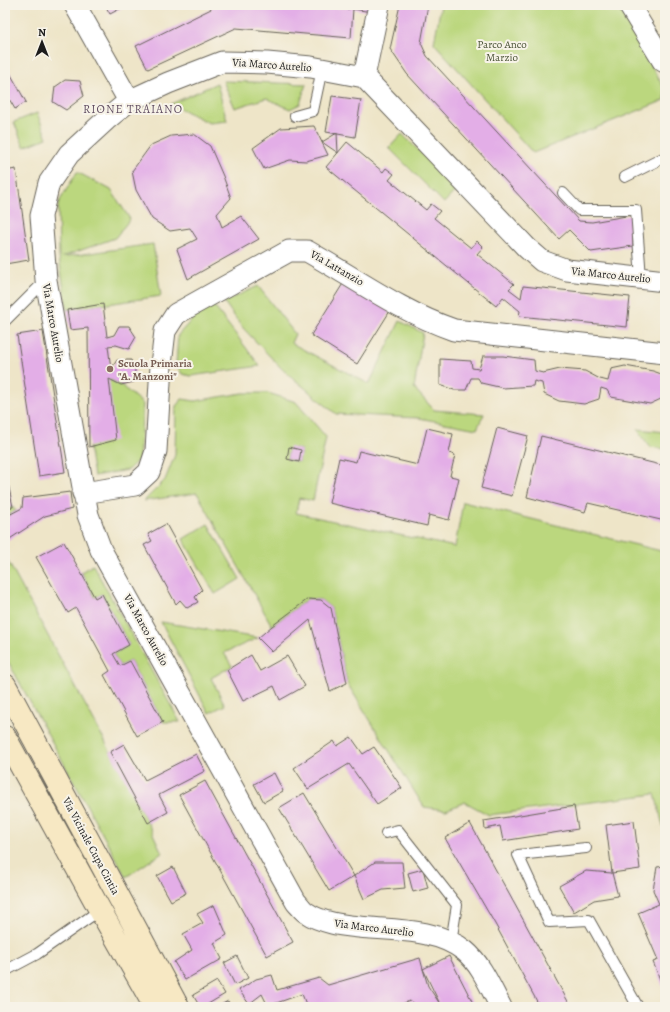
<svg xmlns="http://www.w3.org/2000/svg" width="670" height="1012" viewBox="0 0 670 1012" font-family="Alegreya,serif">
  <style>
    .green { fill: #bbd77e; stroke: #6c7a4d; fill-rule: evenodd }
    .building { fill: #e3aee7 }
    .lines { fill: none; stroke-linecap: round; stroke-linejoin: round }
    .lane-casing { stroke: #666258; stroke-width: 12 }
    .street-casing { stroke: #666258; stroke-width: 23 }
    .secondary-casing { stroke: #666258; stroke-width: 24 }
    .lane { stroke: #fff; stroke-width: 10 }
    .street { stroke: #fff; stroke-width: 21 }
    .secondary { stroke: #f7e8c3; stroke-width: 22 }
    .education-dot { fill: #8d6e63; stroke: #f7f3e8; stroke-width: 1.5 }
    .labels { text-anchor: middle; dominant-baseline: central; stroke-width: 4; stroke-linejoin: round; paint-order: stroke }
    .park-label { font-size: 11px; fill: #4c5439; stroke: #f7f3e8 }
    .street-label { font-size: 11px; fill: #1c1c1c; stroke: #f7f3e8 }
    .education-label { font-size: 11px; font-weight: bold; fill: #785e54; stroke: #f7f3e8; text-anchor: start }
    .neighbourhood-label { font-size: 12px; letter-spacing: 1px; fill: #624f63; stroke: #f7f3e8 }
  </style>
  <rect width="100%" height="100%" fill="#f7f3e8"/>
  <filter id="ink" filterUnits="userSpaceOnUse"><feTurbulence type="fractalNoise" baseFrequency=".025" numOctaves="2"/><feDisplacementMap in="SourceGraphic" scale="8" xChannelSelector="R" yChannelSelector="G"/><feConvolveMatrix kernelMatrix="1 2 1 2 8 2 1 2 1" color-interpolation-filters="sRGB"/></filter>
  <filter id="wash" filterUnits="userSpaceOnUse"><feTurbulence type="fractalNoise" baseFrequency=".012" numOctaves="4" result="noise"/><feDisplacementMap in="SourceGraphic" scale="16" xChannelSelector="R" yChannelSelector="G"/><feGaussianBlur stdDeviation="0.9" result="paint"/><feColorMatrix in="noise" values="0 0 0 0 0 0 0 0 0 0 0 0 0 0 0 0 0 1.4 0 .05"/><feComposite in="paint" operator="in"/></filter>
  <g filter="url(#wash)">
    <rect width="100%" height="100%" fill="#eee5c8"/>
    <path class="green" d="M 441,5 L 618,5 L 665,90 L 665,100 L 533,153 L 434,43 Z
      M 223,81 L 306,84 L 300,104 L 290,109 L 266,98 L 235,108 Z
      M 217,83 L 227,121 L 209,123 L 171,104 Z
      M 37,113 L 47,138 L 24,147 L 14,122 Z
      M 402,134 L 457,189 L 444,203 L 389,148 Z
      M 77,172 L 111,190 L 130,219 L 115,238 L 62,257 L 153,244 L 161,296 L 67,310 L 59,257 L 58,206 L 59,202 Z
      M 258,286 L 295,334 L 291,343 L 369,384 L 400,321 L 423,333 L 414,388 L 434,410 L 484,414 L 477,429 L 419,418 L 336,414 L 282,369 L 243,328 L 224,302 Z
      M 214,306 L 260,366 L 191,376 L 182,374 L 176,364 L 178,335 L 197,314 Z
      M 109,379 L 121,385 L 143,404 L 139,459 L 128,470 L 94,476 L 89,447 Z
      M 243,393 L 268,393 L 296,402 L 326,437 L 313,501 L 299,498 L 296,513 L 455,547 L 463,502 L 665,552 L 665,834 L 655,794 L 489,815 L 465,802 L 446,810 L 424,807 L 347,683 L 331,608 L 321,600 L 308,599 L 272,626 L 197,493 L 144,501 L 165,480 L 175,455 L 176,406 L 182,399 L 195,401 ZM 289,448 L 301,450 L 299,462 L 287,459 Z
      M 637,429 L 665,432 L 665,449 L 650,447 Z
      M 13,507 L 16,511 L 5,517 L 5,508 Z
      M 208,524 L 240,579 L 215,594 L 183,539 Z
      M 5,556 L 130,788 L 148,823 L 162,853 L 126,877 L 5,656 Z
      M 93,565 L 180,722 L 163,722 L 130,661 L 120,666 L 113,654 L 129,645 L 102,594 L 95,598 L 81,572 Z
      M 161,622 L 258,638 L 224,653 L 232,666 L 211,678 L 225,705 L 209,713 Z"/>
    <g id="blocks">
      <path class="building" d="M 105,5 L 127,5 L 110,14 Z
        M 209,5 L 307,5 L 349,9 L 338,7 L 339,5 L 373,5 L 372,12 L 353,9 L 351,38 L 236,28 L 148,69 L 136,46 L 211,9 Z
        M 400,5 L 428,5 L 421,43 L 427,56 L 579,221 L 592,222 L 632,215 L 633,246 L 591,252 L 569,230 L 559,239 L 407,74 L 390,49 Z
        M 5,64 L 26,102 L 15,109 L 5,92 Z
        M 65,80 L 80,81 L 84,96 L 66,110 L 53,102 L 55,87 Z
        M 332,96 L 361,100 L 355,137 L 326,132 Z
        M 314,126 L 328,155 L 306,161 L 290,160 L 264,169 L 253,148 L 281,128 Z
        M 337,133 L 338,153 L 322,142 Z
        M 194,134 L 210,146 L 223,176 L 231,198 L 217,214 L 222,227 L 241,216 L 259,239 L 188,279 L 177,249 L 197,239 L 190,228 L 170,231 L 152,219 L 136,190 L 132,171 L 151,145 L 171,136 Z
        M 347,142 L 383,172 L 386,168 L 394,174 L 389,180 L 426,210 L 431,204 L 440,211 L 434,218 L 471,248 L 477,241 L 483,247 L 477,254 L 514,284 L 509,289 L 521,298 L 523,286 L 630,297 L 627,327 L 519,316 L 520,311 L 503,297 L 496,306 L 326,167 Z
        M 16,169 L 29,260 L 5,264 L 5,171 Z
        M 344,282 L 390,311 L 357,364 L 311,335 Z
        M 103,304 L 107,337 L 114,335 L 119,326 L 129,326 L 136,337 L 129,349 L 116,345 L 108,346 L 111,369 L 117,360 L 131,360 L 135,370 L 134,382 L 121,385 L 109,379 L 116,440 L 89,447 L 88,328 L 70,330 L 67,310 Z
        M 43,331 L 65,472 L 39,476 L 17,335 Z
        M 483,356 L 503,356 L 534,360 L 535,371 L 543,373 L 560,369 L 585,371 L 600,379 L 608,381 L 611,369 L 625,366 L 653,371 L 664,375 L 663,385 L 665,385 L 665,399 L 661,399 L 650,404 L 611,397 L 607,390 L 601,388 L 599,399 L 584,404 L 559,401 L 544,394 L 542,383 L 534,381 L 533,386 L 503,388 L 481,383 L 478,378 L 471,378 L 466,390 L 454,390 L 440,385 L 440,359 L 471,361 L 472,368 L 479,369 Z
        M 427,428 L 453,434 L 449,453 L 455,455 L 450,476 L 459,478 L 449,520 L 429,515 L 427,526 L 329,503 L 339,458 L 356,462 L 359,451 L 418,465 Z
        M 497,428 L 528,436 L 512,496 L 481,488 Z
        M 541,436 L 665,466 L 665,521 L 588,503 L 585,512 L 527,497 Z
        M 289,447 L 301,450 L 299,462 L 287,459 Z
        M 5,469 L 13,507 L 5,508 Z
        M 70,492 L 72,509 L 45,516 L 5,542 L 5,517 L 22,508 L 23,498 Z
        M 166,524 L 202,590 L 195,597 L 198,602 L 187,608 L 180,600 L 176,604 L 144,545 L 152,541 L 148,534 Z
        M 64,542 L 95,598 L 102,594 L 129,645 L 113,654 L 120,666 L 130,661 L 163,722 L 137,736 L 104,675 L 110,671 L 76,608 L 68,613 L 36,557 Z
        M 308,599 L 321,600 L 331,608 L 347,683 L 330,691 L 310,620 L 272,652 L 258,638 L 272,626 Z
        M 251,655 L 260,671 L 287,656 L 305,686 L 280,700 L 274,686 L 243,701 L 227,670 Z
        M 351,737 L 363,754 L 374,747 L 402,788 L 377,804 L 349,764 L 308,789 L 294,768 L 334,741 L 337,746 Z
        M 124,744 L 145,780 L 196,754 L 205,771 L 159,795 L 168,812 L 148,823 L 110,752 Z
        M 274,773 L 283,791 L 264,802 L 254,784 Z
        M 205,781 L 293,942 L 267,956 L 179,795 Z
        M 304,793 L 354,876 L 329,891 L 279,808 Z
        M 574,806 L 578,829 L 503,841 L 500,826 L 485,829 L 484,821 Z
        M 634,821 L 640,869 L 612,873 L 606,825 Z
        M 470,823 L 525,923 L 571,1007 L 540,1007 L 495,924 L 445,838 Z
        M 375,862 L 402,862 L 405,888 L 383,890 L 364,899 L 354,876 Z
        M 665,866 L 665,992 L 653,962 L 658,960 L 638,913 L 659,904 L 653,890 L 657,867 Z
        M 173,867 L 186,893 L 171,901 L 157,876 Z
        M 423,869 L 428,888 L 413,892 L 408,873 Z
        M 586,871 L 612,873 L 618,896 L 594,900 L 574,912 L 559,886 Z
        M 214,905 L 227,935 L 214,943 L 222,959 L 185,980 L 174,962 L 192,950 L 183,934 L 203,923 L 197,914 Z
        M 237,956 L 248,978 L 235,985 L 224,963 Z
        M 449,956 L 475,1007 L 442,1007 L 440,1004 L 433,1007 L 417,1007 L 410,1001 L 393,1007 L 307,1007 L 302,994 L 268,1006 L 262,994 L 249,1004 L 239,990 L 256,979 L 272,975 L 277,990 L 319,978 L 328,985 L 420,958 L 423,969 L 428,986 L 440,1004 L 423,969 Z
        M 217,981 L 225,994 L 203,1007 L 200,1007 L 193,995 Z
        M 228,1001 L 231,1007 L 217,1007 Z"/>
    </g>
  </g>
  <g filter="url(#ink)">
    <use href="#blocks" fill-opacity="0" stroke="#666258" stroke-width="1"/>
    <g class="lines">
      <defs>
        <path id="lane" d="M 295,116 L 313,111 L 322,69
          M 625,177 L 665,157
          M 563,193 L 579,210 L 636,210 L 641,278
          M 5,321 L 46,280
          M 386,833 L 398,830 L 457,905 L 451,942
          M 586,848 L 518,855 L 549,922 L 589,920 L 638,1007
          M 5,971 L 37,954 L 100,910"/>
        <path id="street" d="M 75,5 L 129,101
          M 629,5 L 663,61 L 665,62
          M 364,77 L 379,5
          M 83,493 L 135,485 L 149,472 L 156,451 L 161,365 L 165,331 L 176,314 L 289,251 L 307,251 C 355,278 401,312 454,330 L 665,353
          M 501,1007 C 491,989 482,965 465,951 C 431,923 373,933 332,923 C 324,921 314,918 307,913 C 303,911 300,906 296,902 L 101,550 L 88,515 L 46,280 L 41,216 L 49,183 L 69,154 L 106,120 L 129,101 L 168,83 L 222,62 L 267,63 L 311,67 L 364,77 L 527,248 L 542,261 L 567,270 L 665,281"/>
        <path id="secondary" d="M 5,685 L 178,1007
          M 5,737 L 100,910 L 155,1007"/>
      </defs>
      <use href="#lane" class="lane-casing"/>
      <use href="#street" class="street-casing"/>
      <use href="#secondary" class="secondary-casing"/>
      <use href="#lane" class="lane"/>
      <use href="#street" class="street"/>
      <use href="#secondary" class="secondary"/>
    </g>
  </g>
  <circle class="education-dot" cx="110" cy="369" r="4"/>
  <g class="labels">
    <g class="park-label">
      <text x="502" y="44">Parco Anco<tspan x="502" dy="13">Marzio</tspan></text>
    </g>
    <g class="street-label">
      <text transform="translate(272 65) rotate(4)">Via Marco Aurelio</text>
      <text transform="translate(337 268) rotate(30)">Via Lattanzio</text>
      <text transform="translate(611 275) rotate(6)">Via Marco Aurelio</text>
      <text transform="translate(53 323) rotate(80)">Via Marco Aurelio</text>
      <text transform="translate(146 630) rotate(61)">Via Marco Aurelio</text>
      <text transform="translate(91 846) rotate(62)">Via Vicinale Cupa Cintia</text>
      <text transform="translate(374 928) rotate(7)">Via Marco Aurelio</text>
    </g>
    <g class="education-label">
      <text x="118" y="363">Scuola Primaria<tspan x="118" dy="13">"A. Manzoni"</tspan></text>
    </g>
    <g class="neighbourhood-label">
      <text x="133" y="109">RIONE TRAIANO</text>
    </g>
  </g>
  <rect width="670" height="1012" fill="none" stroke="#f7f3e8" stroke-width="20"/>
  <g transform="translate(42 42)" stroke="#f7f3e8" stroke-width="3" paint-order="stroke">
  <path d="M0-3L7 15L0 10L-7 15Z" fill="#1c1c1c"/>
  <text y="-6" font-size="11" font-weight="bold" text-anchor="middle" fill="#1c1c1c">N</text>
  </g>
</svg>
